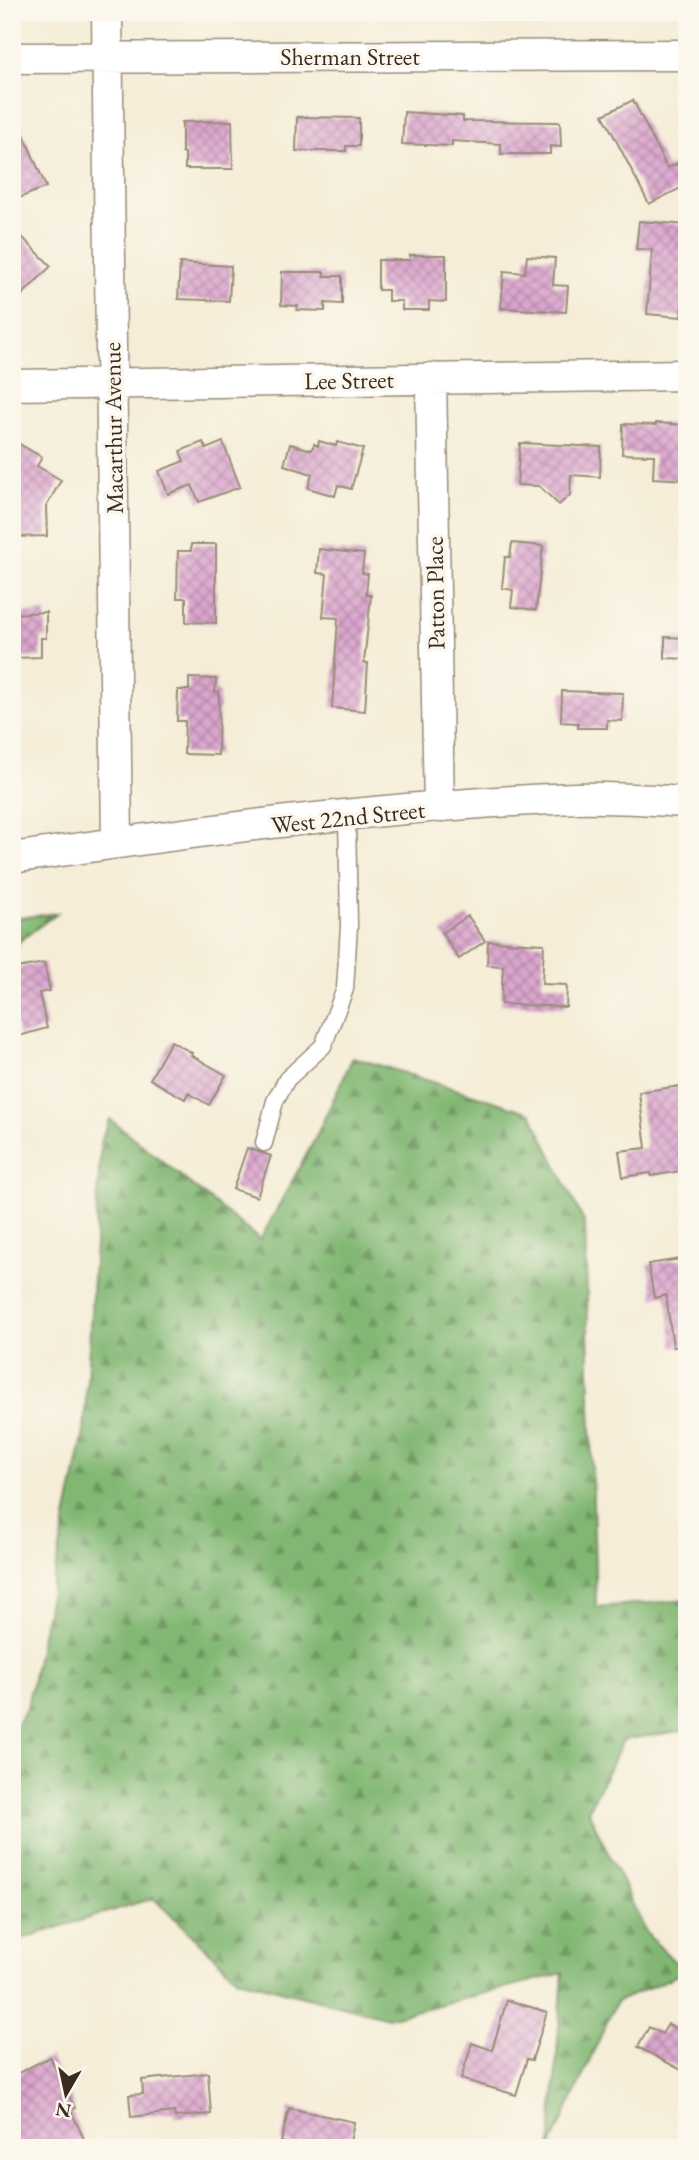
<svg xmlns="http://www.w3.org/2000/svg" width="699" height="2160" viewBox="0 0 699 2160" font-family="'EB Garamond',serif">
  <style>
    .forest { fill: url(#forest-firs); stroke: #5e7048; stroke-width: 2 }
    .building { fill: url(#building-cross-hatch) }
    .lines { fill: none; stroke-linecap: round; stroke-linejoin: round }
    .service-casing { stroke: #988c7a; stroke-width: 19 }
    .minor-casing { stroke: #988c7a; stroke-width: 33 }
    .service { stroke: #fff; stroke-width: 16 }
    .minor { stroke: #fff; stroke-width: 30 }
    .labels { text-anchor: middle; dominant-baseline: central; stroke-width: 7; stroke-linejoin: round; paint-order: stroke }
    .street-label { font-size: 24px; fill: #3b2a1e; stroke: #fbf7ec }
  </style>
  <defs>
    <pattern id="forest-firs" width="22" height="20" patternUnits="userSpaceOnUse" patternTransform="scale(1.75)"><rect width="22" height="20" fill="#81b772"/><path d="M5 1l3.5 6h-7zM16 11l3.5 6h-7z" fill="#6b955d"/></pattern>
    <pattern id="building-cross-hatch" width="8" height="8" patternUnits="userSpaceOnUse" patternTransform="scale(1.75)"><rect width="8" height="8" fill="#dba6ce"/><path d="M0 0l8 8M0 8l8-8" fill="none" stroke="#b387a7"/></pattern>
  </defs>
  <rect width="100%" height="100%" fill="#fbf7ec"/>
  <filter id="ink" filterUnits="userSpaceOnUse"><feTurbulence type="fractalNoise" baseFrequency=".0143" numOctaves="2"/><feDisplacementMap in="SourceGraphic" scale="14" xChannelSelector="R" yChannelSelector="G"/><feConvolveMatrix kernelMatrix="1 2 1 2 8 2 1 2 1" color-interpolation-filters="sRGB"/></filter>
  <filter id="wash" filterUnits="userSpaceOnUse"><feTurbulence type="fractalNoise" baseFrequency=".00686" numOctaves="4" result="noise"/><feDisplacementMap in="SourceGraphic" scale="28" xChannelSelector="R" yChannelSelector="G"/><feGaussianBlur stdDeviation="1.57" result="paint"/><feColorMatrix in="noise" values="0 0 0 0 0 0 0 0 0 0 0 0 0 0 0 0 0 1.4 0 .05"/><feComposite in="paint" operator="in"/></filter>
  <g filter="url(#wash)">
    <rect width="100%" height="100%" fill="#f5edd7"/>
    <path class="forest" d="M 57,913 L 12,947 L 12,919 Z
      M 353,1057 L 531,1113 L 585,1224 L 596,1607 L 687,1600 L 687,1730 L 623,1740 L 588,1811 L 647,1934 L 685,1972 L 616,2002 L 550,2148 L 563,1973 L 388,2018 L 238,1979 L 153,1898 L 12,1942 L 12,1732 L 27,1707 L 84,1432 L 101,1141 L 110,1119 L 260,1240 L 315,1139 Z"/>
    <g id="blocks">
      <path class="building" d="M 633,100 L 667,168 L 681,162 L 687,173 L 687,185 L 649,204 L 603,115 Z
        M 12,107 L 46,187 L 12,201 Z
        M 404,112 L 463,116 L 463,121 L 560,122 L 561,147 L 550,146 L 550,154 L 501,154 L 501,144 L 452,141 L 452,146 L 402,144 Z
        M 297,117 L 359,118 L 359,146 L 346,146 L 346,151 L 296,151 Z
        M 232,121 L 233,169 L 185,169 L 185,153 L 182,153 L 182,122 Z
        M 639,221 L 687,225 L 681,317 L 647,314 L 652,250 L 636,249 Z
        M 12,227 L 51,266 L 12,305 Z
        M 410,255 L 446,255 L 446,302 L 429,301 L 429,310 L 402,310 L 402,301 L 388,301 L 388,290 L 378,290 L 378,260 L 410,260 Z
        M 527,256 L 555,258 L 553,285 L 568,286 L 566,312 L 501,308 L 504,271 L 525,273 Z
        M 180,263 L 231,266 L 229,301 L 178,299 Z
        M 282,272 L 324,272 L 324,276 L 342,276 L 342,304 L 325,303 L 325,311 L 297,310 L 298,306 L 281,305 Z
        M 656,423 L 687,425 L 687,480 L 653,478 L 654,455 L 622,454 L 623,424 L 656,425 Z
        M 12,440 L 42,457 L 37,466 L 61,480 L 46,507 L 47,536 L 14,537 Z
        M 319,441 L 336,446 L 337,442 L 363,449 L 351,489 L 338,485 L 335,496 L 308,488 L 312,474 L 284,465 L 290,444 L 312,450 L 314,444 L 318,446 Z
        M 203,442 L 206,449 L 223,442 L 240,487 L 199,502 L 192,485 L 168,494 L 159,471 L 184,461 L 180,451 Z
        M 520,443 L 601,447 L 600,477 L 571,475 L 570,495 L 559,505 L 539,486 L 517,485 Z
        M 512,543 L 543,546 L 536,610 L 511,607 L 513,590 L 502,588 L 505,557 L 510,557 Z
        M 191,544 L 216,544 L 216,623 L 186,622 L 186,598 L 177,598 L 178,551 L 191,551 Z
        M 319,549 L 364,554 L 362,573 L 368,574 L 366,595 L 371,595 L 364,663 L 368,663 L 365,711 L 332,708 L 338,618 L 323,617 L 327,574 L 317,573 Z
        M 46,612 L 46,638 L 41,638 L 41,657 L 12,658 L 12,614 Z
        M 665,637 L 687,638 L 687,659 L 665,658 Z
        M 189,678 L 216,679 L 215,692 L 219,692 L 218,755 L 184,754 L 185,721 L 177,721 L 178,690 L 189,690 Z
        M 562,691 L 623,693 L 622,721 L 607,720 L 607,728 L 578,728 L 578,723 L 561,722 Z
        M 468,916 L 485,941 L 459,959 L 442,933 Z
        M 488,941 L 544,944 L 542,984 L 567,985 L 566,1007 L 501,1004 L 503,966 L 487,965 Z
        M 44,963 L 50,991 L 39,993 L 47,1028 L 19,1036 L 12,1007 L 12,969 Z
        M 171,1041 L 192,1053 L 191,1055 L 226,1075 L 209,1105 L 188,1093 L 185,1099 L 150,1079 Z
        M 681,1086 L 687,1121 L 687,1170 L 651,1176 L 651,1173 L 623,1177 L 619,1151 L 646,1148 L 639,1092 Z
        M 247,1148 L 271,1156 L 257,1197 L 233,1189 Z
        M 687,1258 L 687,1346 L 673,1347 L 666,1295 L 654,1298 L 648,1264 Z
        M 507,2000 L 547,2012 L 532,2060 L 527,2059 L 516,2095 L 461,2079 L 472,2043 L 492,2050 Z
        M 668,2024 L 687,2034 L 687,2073 L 638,2047 L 649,2027 L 662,2034 Z
        M 50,2057 L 75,2108 L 71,2111 L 84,2139 L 65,2148 L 12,2148 L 12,2076 Z
        M 208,2073 L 211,2114 L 175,2117 L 174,2112 L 131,2117 L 129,2095 L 143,2094 L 142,2080 Z
        M 289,2108 L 354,2122 L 349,2148 L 308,2148 L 281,2142 Z"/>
    </g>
  </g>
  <g filter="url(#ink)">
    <use href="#blocks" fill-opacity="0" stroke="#988c7a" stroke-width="2"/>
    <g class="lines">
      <defs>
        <path id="service" d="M 264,1143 L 275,1101 L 287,1079 L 323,1046 L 345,989 L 349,926 L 347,816"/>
        <path id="minor" d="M 107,12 L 117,843
          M 12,58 L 687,55
          M 431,378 L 439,807
          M 12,385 L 687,375
          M 12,858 C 198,831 387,805 576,798 C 612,797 650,800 687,802"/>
      </defs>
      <use href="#service" class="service-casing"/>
      <use href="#minor" class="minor-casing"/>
      <use href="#service" class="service"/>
      <use href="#minor" class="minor"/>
    </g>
  </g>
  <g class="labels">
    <g class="street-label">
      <text x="350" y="56">Sherman Street</text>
      <text transform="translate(349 380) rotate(-1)">Lee Street</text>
      <text transform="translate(113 428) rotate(-91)">Macarthur Avenue</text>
      <text transform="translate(435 593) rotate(-91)">Patton Place</text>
      <text transform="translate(348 817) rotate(-6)">West 22nd Street</text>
    </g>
  </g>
  <rect width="699" height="2160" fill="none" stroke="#fbf7ec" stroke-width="42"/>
  <g transform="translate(66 2094) rotate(189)" stroke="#fbf7ec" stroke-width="5" paint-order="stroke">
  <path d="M0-5L12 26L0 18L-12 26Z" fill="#3b2a1e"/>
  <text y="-10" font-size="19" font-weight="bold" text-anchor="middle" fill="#3b2a1e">N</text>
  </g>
</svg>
